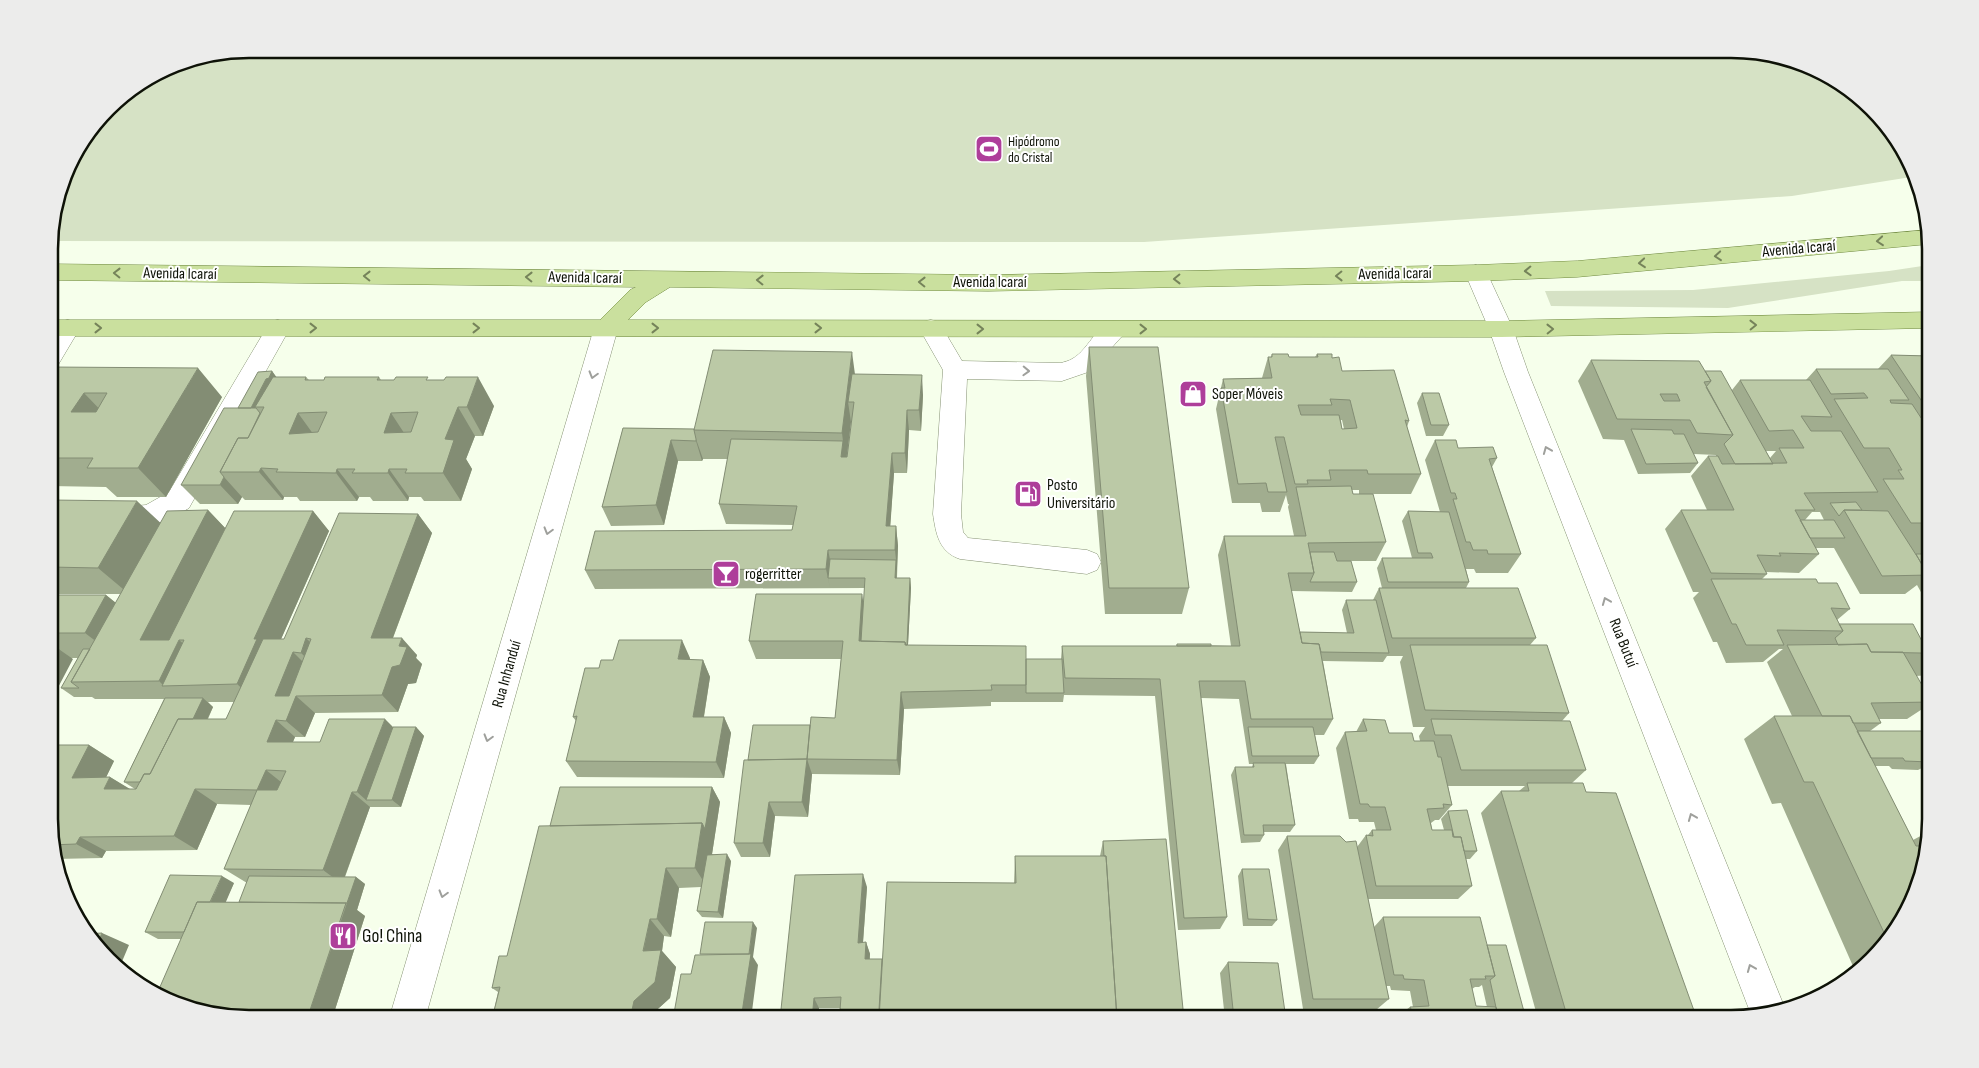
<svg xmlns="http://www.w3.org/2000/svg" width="1979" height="1068" viewBox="0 0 1979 1068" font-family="'Sofia Sans Condensed',sans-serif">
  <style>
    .green { fill: #d6e2c5 }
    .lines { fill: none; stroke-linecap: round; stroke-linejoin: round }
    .minor-casing { stroke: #869274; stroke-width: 1 }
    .major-casing { stroke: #718b40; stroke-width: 1 }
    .minor { fill: #fff; fill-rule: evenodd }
    .major { fill: #cae09e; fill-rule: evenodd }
    .wall { fill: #a1ad8f; fill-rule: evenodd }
    .shaded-wall { fill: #838d74 }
    .building { fill: #bbc9a6; stroke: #838d74; fill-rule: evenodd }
    .oneway { stroke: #75835a }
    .oneway2 { stroke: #9fa09c }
    .labels { text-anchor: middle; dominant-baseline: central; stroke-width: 4; stroke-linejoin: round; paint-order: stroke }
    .far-poi-label { font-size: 14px; fill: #0e1207; stroke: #fff; text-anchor: start }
    .street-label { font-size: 16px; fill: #0e1207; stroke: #fff }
    .poi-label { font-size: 16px; fill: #0e1207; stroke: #fff; text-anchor: start }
    .near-poi-label { font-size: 19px; fill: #0e1207; stroke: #fff; text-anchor: start }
    .rim { fill: none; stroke: #0e1207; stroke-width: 2.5 }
  </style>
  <rect width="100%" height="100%" fill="#f6ffeb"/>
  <path class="green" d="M 248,49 L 1731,49 L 1819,69 L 1863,98 L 1896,137 L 1911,177 L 1792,196 L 1144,242 L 49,241 L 49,235 L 69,160 L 116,98 L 172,64 Z
    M 1929,265 L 1929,281 L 1902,281 L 1728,308 L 1551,306 L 1545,291 L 1693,290 L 1889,271 Z"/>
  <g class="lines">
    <defs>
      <path id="minor" d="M 1476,265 L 1484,268 L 1487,273 L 1513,329 L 1528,372 L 1786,1011 L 1752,1017 L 1504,372 L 1489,329 L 1465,273 L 1468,268 Z
        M 68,320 L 76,322 L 80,328 L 58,365 L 49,368 L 49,338 L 60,322 Z
        M 278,320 L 286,322 L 290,328 L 189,508 C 164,523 133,536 104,527 L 100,519 L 104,511 L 114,508 L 146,505 L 169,492 L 270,322 Z
        M 606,320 L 614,322 L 618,328 L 425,1019 L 389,1019 L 594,328 L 598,322 Z
        M 931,320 L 939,322 L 962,361 L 1061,363 C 1064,362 1069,361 1072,359 C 1091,349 1098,316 1123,323 L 1127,329 L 1123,335 L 1091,371 L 1062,381 L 967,379 L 961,514 L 963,532 L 968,538 L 1087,550 L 1097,554 L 1101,562 L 1097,570 L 1087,574 L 960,559 C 939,552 936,534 933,514 L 943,370 L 919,328 L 923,322 Z"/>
      <path id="major" d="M 1929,230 L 1929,244 L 1577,277 L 1476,281 L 988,291 L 670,287 L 646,302 L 628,320 L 1501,321 L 1929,312 L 1929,328 L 1501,337 L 49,336 L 49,320 L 600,320 L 630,290 L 636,287 L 49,280 L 49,264 L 988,275 L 1476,265 L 1577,261 Z"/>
    </defs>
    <use href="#minor" class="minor-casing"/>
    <use href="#major" class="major-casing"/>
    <use href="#minor" class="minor"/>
    <use href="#major" class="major"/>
  </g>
  <path class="wall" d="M 1089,347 L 1189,588 L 1182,614 L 1105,614 L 1086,376 Z
    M 1272,354 L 1289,357 L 1315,357 L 1317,354 L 1332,358 L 1342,371 L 1409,421 L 1407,427 L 1421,474 L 1411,494 L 1359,494 L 1359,490 L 1352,490 L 1353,494 L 1386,542 L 1376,561 L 1347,561 L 1357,582 L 1352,592 L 1291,591 L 1300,632 L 1347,633 L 1342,610 L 1346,600 L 1373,600 L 1379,588 L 1382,588 L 1377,568 L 1382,558 L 1412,558 L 1402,521 L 1408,511 L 1440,512 L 1425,460 L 1435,440 L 1458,448 L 1497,458 L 1492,467 L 1521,554 L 1508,573 L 1476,573 L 1474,569 L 1466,569 L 1469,582 L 1466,588 L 1536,638 L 1530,645 L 1569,713 L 1562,721 L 1586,770 L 1572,783 L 1586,792 L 1697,1019 L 1538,1019 L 1481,813 L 1501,791 L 1519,791 L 1525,786 L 1448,786 L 1452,805 L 1439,820 L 1435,820 L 1431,823 L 1432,830 L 1444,830 L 1441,819 L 1448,811 L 1477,851 L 1470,859 L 1466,859 L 1472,886 L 1458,899 L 1368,899 L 1374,927 L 1383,917 L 1487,945 L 1526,1019 L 1393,1019 L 1410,1007 L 1413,1007 L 1410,991 L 1391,990 L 1390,986 L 1386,986 L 1389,999 L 1376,1010 L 1303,1009 L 1278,850 L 1287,836 L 1346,842 L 1357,847 L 1366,835 L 1368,835 L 1372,830 L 1376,830 L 1374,822 L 1359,822 L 1358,819 L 1349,819 L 1336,748 L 1345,732 L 1356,732 L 1363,719 L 1389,733 L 1414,741 L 1420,741 L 1419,736 L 1425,727 L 1413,727 L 1400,662 L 1403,656 L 1387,656 L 1383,662 L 1323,661 L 1333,719 L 1324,735 L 1315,735 L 1319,756 L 1314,764 L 1286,764 L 1295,825 L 1290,832 L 1264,832 L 1264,835 L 1260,842 L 1241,843 L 1231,775 L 1235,767 L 1252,767 L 1253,764 L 1249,764 L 1239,699 L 1201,698 L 1227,917 L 1220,929 L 1178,930 L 1155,696 L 1064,695 L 1063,702 L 991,702 L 991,706 L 904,709 L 900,775 L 812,774 L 808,817 L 775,816 L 770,857 L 741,857 L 734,843 L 748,760 L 811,725 L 835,718 L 841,659 L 756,659 L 749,641 L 864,603 L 865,588 L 595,589 L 585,570 L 792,530 L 793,525 L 726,524 L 719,504 L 728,459 L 703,459 L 702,461 L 678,461 L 664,525 L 611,526 L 602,507 L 623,428 L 694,429 L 855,374 L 923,395 L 921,431 L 909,430 L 907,473 L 894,473 L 890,526 L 896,526 L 898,546 L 897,578 L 910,578 L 911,588 L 908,645 L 1026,659 L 1061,659 L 1062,646 L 1176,646 L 1177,644 L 1231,646 L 1218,555 L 1224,536 L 1294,536 L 1288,507 L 1289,504 L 1288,504 L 1286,495 L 1280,512 L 1262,512 L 1260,503 L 1232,503 L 1216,409 L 1223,379 L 1262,378 L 1268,357 L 1271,357 ZM 1341,420 L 1342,420 L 1344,429 L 1342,429 ZM 851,422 L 852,422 L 847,457 ZM 1482,985 L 1487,1007 L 1476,1006 L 1472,989 L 1475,987 L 1479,987 Z
    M 1891,355 L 1929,356 L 1930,594 L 1922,594 L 1917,585 L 1905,594 L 1860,594 L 1834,548 L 1816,548 L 1819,554 L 1799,573 L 1766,572 L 1767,574 L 1762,579 L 1818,583 L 1850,609 L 1837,620 L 1839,624 L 1924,645 L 1930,645 L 1930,675 L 1916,676 L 1930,699 L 1930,704 L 1907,719 L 1879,719 L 1881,723 L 1870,731 L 1930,731 L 1930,767 L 1924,767 L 1918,770 L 1892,769 L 1889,766 L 1875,766 L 1913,840 L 1928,832 L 1910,908 L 1881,952 L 1856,973 L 1781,803 L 1772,804 L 1744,739 L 1774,716 L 1792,716 L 1767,662 L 1783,649 L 1779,649 L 1763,662 L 1726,663 L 1717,642 L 1713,642 L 1693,598 L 1699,592 L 1693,592 L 1665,529 L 1681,510 L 1707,510 L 1691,476 L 1708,456 L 1716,456 L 1716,455 L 1694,454 L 1698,463 L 1690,473 L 1638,474 L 1624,440 L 1603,439 L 1578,381 L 1591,360 L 1705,371 L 1732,390 L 1740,380 L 1806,380 L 1816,369 L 1878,369 ZM 1766,451 L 1776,451 L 1770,458 ZM 1812,512 L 1820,512 L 1824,520 L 1805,520 Z
    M 49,367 L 222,397 L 166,497 L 117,497 L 106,487 L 50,486 Z
    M 272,371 L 276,377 L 306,377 L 309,380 L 324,380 L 379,377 L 381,380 L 430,380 L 494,406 L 483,436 L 475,436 L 466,459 L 472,469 L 461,501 L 424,501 L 421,497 L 409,497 L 408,501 L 373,501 L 370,497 L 359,497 L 357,501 L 300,501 L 297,497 L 284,497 L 283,500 L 245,500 L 242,497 L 238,504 L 200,504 L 181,485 L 238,408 Z
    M 1422,393 L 1449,425 L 1443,436 L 1426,436 L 1417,403 Z
    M 50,500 L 160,523 L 208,510 L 225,528 L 313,511 L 329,531 L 281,639 L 284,639 L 418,514 L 432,533 L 393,638 L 417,655 L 416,658 L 422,664 L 416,683 L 408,684 L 398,712 L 315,713 L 305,737 L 295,737 L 293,742 L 320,742 L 393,727 L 416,727 L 424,736 L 401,807 L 370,807 L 345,877 L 356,877 L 365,884 L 357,910 L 365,916 L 332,1019 L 248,1019 L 181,939 L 158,939 L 145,932 L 234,883 L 225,902 L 239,902 L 247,883 L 224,869 L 251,805 L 217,804 L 197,850 L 106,851 L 102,858 L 55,859 L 50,846 L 50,745 L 89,745 L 114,761 L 106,777 L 110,777 L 129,789 L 135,789 L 124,782 L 164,699 L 95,699 L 92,697 L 74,697 L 61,688 L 78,658 L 72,658 L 53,697 L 50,697 L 50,595 L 106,595 L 116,603 L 121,594 L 50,594 ZM 208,702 L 234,702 L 226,719 L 208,719 L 213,707 Z
    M 690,658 L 690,660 L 703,660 L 710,677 L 704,717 L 724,717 L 731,733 L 724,778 L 577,777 L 566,761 L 576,721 L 573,717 L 613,660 Z
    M 712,787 L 720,802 L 712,854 L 731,861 L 723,918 L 702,917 L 697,911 L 701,887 L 679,888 L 671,937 L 664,936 L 662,951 L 676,967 L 670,998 L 650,1016 L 649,1019 L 492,1019 L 498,992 L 492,988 L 507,956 L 550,826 Z
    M 1103,841 L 1184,1019 L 844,1019 L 840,1010 L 840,1008 L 819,1008 L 818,1019 L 780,1019 L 867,887 L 863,943 L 866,942 L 870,954 L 870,959 L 882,959 L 1014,883 L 1015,856 L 1100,856 Z
    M 1242,869 L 1277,920 L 1272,926 L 1243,926 L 1238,876 Z
    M 1228,962 L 1286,1019 L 1225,1019 L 1220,973 Z"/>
  <path class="shaded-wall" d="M 852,352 L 856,382 L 848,402 L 851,422 L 844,477 L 841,457 L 843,441 L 842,433 Z
    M 198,368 L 222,397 L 166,497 L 138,468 Z
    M 272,371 L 280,382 L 264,407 L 255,407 L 277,434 L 246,418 L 266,379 Z
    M 922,375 L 923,395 L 921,431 L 919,410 Z
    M 478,377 L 494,406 L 483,436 L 467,407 Z
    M 84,393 L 112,422 L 71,412 Z
    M 458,407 L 475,436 L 466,459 L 472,469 L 461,501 L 443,473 L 445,439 Z
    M 907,410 L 909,430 L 907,473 L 905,453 Z
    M 298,413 L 319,442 L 289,434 Z
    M 391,413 L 410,442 L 384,433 Z
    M 696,439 L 703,459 L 702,461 L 696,441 Z
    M 671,440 L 678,461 L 664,525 L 656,505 Z
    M 892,453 L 894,473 L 889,545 L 886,526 Z
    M 261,468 L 284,497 L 283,500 L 259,472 Z
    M 337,469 L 359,497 L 357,501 L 336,473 Z
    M 389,469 L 409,497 L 408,501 L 388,473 Z
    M 224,477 L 242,497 L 238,504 L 220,485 Z
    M 137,501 L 166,528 L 129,594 L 98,568 Z
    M 208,510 L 227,530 L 162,658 L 140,640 Z
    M 313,511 L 329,531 L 274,655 L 256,701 L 237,684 L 254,639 Z
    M 418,514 L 432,533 L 386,656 L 371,638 Z
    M 896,526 L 898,546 L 896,588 L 895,578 L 896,560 L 895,550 Z
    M 828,550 L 832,569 L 828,578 L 830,588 L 826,569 Z
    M 910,578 L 911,588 L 907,663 L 905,645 Z
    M 862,594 L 865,612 L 863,650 L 859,641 Z
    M 106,595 L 138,621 L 118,658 L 85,633 Z
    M 306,638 L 324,656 L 319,670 L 301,653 Z
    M 402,638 L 417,655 L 416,658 L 422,664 L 416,683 L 408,684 L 398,712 L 382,695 Z
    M 179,640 L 200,658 L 164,686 L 159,681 Z
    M 682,640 L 690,658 L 686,677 L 678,659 Z
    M 60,650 L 73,659 L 53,697 L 50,695 L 50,668 Z
    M 293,652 L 311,670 L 296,696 L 315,713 L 305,737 L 286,721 L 275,696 Z
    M 703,660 L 710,677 L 701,734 L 693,717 Z
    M 901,692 L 904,709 L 900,775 L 897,760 Z
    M 203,698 L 213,707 L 174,789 L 162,781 Z
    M 724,717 L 731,733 L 724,778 L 716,762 Z
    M 385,719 L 401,735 L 366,800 L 357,792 Z
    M 276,720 L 295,737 L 286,758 L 267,742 Z
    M 416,727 L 424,736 L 401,807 L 392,800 Z
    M 89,745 L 114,761 L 98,794 L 72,778 Z
    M 807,759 L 812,774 L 808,817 L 802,802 Z
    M 266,770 L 286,786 L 278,806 L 257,790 Z
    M 110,777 L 135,792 L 104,789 Z
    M 712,787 L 720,802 L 707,887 L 695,868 L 702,823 Z
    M 195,789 L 217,804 L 197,850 L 174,836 Z
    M 352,792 L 370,807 L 342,884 L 323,870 Z
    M 769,802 L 775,816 L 770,857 L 763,843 Z
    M 80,837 L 106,851 L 102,858 L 76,844 Z
    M 727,854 L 731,861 L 723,918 L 718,912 Z
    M 666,868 L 679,888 L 671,937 L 657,919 Z
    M 863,874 L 867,887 L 862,955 L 858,943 Z
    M 222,876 L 234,883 L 210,939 L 197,933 Z
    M 356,877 L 365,884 L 357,910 L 365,916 L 332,1019 L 307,1019 Z
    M 650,919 L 664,936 L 662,951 L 676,967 L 670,998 L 650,1016 L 649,1019 L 630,1019 Z
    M 753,922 L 757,928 L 753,957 L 758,965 L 751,1019 L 741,1019 Z
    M 102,933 L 129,945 L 118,971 L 96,947 Z
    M 866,942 L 870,954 L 868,971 L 865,959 Z
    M 814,998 L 819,1008 L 818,1019 L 812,1019 Z"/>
  <path class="building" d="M 1089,347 L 1158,347 L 1189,588 L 1109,588 Z
    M 713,350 L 852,352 L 842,433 L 694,430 Z
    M 1272,354 L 1288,354 L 1289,357 L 1318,357 L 1317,354 L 1332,354 L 1332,358 L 1339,357 L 1342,371 L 1394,370 L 1409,421 L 1405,420 L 1421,474 L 1368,474 L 1367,470 L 1329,470 L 1331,480 L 1307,480 L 1308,484 L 1295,484 L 1284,437 L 1275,437 L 1287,492 L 1268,492 L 1266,483 L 1238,484 L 1221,388 L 1225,388 L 1223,379 L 1272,378 L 1268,357 L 1272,357 ZM 1330,399 L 1350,400 L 1357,428 L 1342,429 L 1339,415 L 1301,415 L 1298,405 L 1332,405 Z
    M 1891,355 L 1929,356 L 1929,412 Z
    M 1591,360 L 1699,361 L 1711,381 L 1704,382 L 1733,435 L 1697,433 L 1690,420 L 1617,419 ZM 1660,394 L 1677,394 L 1680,401 L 1664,401 Z
    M 49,367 L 198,368 L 138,468 L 87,468 L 93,458 L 50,458 ZM 84,393 L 107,393 L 96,412 L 71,412 Z
    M 1816,369 L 1888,369 L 1909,400 L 1890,400 L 1891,403 L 1912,404 L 1929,430 L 1929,455 L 1925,455 L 1929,461 L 1929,523 L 1911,523 L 1883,479 L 1904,479 L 1898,470 L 1902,470 L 1889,448 L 1864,448 L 1834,399 L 1868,398 L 1864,393 L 1831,394 Z
    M 272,371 L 269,378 L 266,379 L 251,408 L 238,408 L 258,372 Z
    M 1705,371 L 1721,371 L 1773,464 L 1735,464 L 1724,444 L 1733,435 L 1706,387 L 1711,381 Z
    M 852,374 L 922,375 L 919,410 L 907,410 L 905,453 L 892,453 L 886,526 L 896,526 L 895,550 L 828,550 L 826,569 L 585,570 L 595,531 L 792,530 L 797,506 L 719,504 L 731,439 L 843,441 L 841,457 L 847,457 L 854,402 L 848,402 Z
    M 273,377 L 306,377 L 305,380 L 324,380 L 325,377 L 379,377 L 377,380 L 394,380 L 396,377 L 428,377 L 426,380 L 444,380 L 446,377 L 478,377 L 467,407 L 458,407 L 445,439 L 454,440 L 443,473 L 405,473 L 407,469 L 389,469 L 388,473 L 352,473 L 355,469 L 337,469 L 336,473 L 276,472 L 278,469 L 261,468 L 259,472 L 220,472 L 238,438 L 248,438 L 264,407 L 255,407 ZM 327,412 L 318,432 L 289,434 L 298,413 ZM 418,412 L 411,432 L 384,433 L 391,413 Z
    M 1740,380 L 1810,380 L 1832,417 L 1801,416 L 1811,431 L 1841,431 L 1878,492 L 1804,493 L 1815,510 L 1795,510 L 1819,554 L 1779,553 L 1781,556 L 1757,555 L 1767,574 L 1711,573 L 1681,510 L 1734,510 L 1708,456 L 1718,456 L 1722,464 L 1787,463 L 1779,448 L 1804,448 L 1793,430 L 1769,431 Z
    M 1422,393 L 1439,393 L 1449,425 L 1431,425 Z
    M 224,408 L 256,408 L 260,413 L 248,438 L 238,438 L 220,472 L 224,477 L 220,485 L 181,485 Z
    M 623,428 L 694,429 L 694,430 L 696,439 L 696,441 L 671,440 L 656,505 L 602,507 Z
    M 1631,429 L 1672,430 L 1674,434 L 1684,434 L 1698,463 L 1646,464 Z
    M 1435,440 L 1456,440 L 1458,448 L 1493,447 L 1497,458 L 1489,459 L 1521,554 L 1488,554 L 1487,550 L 1473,550 L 1470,542 L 1466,542 L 1453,499 L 1457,499 L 1455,493 L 1451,493 Z
    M 1351,486 L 1353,494 L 1373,494 L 1386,542 L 1308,543 L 1314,573 L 1288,573 L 1302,643 L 1319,644 L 1333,719 L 1251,719 L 1245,681 L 1199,681 L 1227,917 L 1184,918 L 1160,679 L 1065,678 L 1062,646 L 1240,646 L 1224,536 L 1306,536 L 1296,487 Z
    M 50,500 L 137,501 L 98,568 L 50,567 Z
    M 1856,502 L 1862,510 L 1844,510 L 1839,516 L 1830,503 Z
    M 208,510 L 140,640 L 169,640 L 234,511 L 313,511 L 254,639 L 257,639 L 237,684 L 162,686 L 184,640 L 179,640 L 159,681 L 71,682 L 167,511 Z
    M 1844,510 L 1888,511 L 1929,575 L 1882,576 Z
    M 1408,511 L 1449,512 L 1469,582 L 1388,582 L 1382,558 L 1433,558 L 1431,553 L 1418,553 Z
    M 339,513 L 418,514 L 371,638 L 402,638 L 399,646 L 407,647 L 400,665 L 392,667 L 382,695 L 296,696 L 286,721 L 276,720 L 267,742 L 320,742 L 329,719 L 385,719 L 357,792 L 352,792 L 323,870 L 224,869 L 257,790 L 195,789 L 174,836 L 80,837 L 76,844 L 50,845 L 50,745 L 89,745 L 72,778 L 110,777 L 104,789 L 136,789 L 144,774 L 150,774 L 178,719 L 226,719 L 263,639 L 284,639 ZM 306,638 L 311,639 L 289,696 L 275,696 L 293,652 L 301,653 ZM 266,770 L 286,771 L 277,790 L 257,790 Z
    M 1800,520 L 1834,520 L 1845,538 L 1810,538 Z
    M 1310,552 L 1334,552 L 1337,561 L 1351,561 L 1357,582 L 1310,582 L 1314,573 Z
    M 1916,554 L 1930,554 L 1930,576 L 1922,565 Z
    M 830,559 L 896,560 L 895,578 L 910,578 L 907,645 L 906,645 L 905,642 L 861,641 L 865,578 L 828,578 Z
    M 1711,579 L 1816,579 L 1818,583 L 1837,583 L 1850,609 L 1831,608 L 1843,631 L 1777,630 L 1784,645 L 1746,645 L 1736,624 L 1732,624 Z
    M 1379,588 L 1518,588 L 1536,638 L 1392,638 Z
    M 756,594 L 862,594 L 859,641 L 905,642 L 905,645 L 1026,646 L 1026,685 L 991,685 L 992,690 L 901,692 L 897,760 L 807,759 L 802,802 L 769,802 L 763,843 L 734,843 L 744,760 L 807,759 L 811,717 L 835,718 L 843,641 L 749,641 Z
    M 50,595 L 106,595 L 85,633 L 50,633 Z
    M 1346,600 L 1376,600 L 1389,653 L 1321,652 L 1319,644 L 1302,643 L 1300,632 L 1354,633 Z
    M 1839,624 L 1913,624 L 1924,645 L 1930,645 L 1930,667 L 1921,653 L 1871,652 L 1867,644 L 1838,645 L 1835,638 L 1843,631 Z
    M 619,640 L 682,640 L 678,659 L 703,660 L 693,717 L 724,717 L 716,762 L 566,761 L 577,716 L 573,717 L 585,668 L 599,668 L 601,660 L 613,660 Z
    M 1177,644 L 1211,644 L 1211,646 L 1177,646 Z
    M 1867,644 L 1871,652 L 1903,652 L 1930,699 L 1930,702 L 1871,703 L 1881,723 L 1853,723 L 1850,716 L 1822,716 L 1787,645 Z
    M 1410,645 L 1547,645 L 1569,713 L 1425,710 Z
    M 83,649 L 90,649 L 71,682 L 79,688 L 61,688 Z
    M 50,650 L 60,650 L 50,668 Z
    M 1026,659 L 1062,659 L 1064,693 L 1026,693 Z
    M 165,698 L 203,698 L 193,719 L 178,719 L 150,774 L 144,774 L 140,782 L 124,782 Z
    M 1774,716 L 1850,716 L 1916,846 L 1924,846 L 1910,908 L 1888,941 L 1813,782 L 1804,782 Z
    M 1363,719 L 1385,720 L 1389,733 L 1412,733 L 1414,741 L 1434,741 L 1438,757 L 1441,757 L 1452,805 L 1443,804 L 1444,808 L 1427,809 L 1432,830 L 1452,830 L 1453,837 L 1461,837 L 1472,886 L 1376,886 L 1366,835 L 1373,836 L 1372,830 L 1391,830 L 1385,807 L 1370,807 L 1368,804 L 1360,804 L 1345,732 L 1367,731 Z
    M 1431,719 L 1570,721 L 1586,770 L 1461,770 L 1451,735 L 1435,735 Z
    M 753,725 L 810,725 L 807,759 L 748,760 Z
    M 393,727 L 416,727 L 392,800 L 366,800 Z
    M 1248,727 L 1313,727 L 1319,756 L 1252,756 Z
    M 1857,731 L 1930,731 L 1930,762 L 1905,761 L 1903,758 L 1871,758 Z
    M 1253,763 L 1285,763 L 1295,825 L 1263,825 L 1264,835 L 1244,835 L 1235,767 L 1254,767 Z
    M 1527,783 L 1583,783 L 1586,792 L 1616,793 L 1697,1019 L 1568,1019 L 1501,791 L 1529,791 Z
    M 560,787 L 712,787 L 705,829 L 702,823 L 550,826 Z
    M 1467,810 L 1477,851 L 1464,851 L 1461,837 L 1454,837 L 1448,811 Z
    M 702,823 L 695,868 L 666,868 L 657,919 L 650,919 L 643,951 L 661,950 L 655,982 L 634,1001 L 630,1019 L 492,1019 L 500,987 L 492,988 L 499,956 L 507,956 L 539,826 Z
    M 1287,836 L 1340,836 L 1346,842 L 1356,841 L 1389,999 L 1313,999 Z
    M 1166,839 L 1184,1019 L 1117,1019 L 1106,856 L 1104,856 L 1103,841 Z
    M 727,854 L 718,912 L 697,911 L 707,855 Z
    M 1015,856 L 1106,856 L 1117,1019 L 879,1019 L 887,882 L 1016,883 Z
    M 1242,869 L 1269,869 L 1277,920 L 1248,919 Z
    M 863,874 L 858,943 L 866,942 L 865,959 L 882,959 L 879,1010 L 840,1010 L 841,997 L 814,998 L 812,1019 L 780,1019 L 795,875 Z
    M 170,875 L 222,876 L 210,902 L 197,902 L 184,932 L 145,932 Z
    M 249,876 L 356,877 L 347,903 L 239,902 Z
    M 197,902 L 346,903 L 307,1019 L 248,1019 L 160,999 L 156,996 Z
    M 1383,917 L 1480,917 L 1495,976 L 1485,976 L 1486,979 L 1470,979 L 1476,1006 L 1496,1007 L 1497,1012 L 1504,1012 L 1506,1019 L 1404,1019 L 1402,1012 L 1412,1011 L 1410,1007 L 1429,1006 L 1424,980 L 1404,979 L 1403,975 L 1394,975 Z
    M 705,922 L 753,922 L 749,954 L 700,954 Z
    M 102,933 L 96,947 L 85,934 Z
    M 1487,945 L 1506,945 L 1526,1019 L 1506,1019 L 1504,1012 L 1497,1012 L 1490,980 L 1495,976 Z
    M 751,954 L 741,1019 L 673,1019 L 681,974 L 691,974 L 695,955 Z
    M 1228,962 L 1278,963 L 1286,1019 L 1234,1019 Z"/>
  <defs><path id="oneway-chevron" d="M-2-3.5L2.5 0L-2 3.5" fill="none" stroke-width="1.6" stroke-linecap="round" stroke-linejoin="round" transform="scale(1.25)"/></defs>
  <g class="oneway">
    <use href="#oneway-chevron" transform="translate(1880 241) rotate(175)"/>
    <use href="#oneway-chevron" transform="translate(1718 256) rotate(175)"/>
    <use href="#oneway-chevron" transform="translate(1642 263) rotate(175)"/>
    <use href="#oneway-chevron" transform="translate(1528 271) rotate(178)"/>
    <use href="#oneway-chevron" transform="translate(117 273) rotate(-179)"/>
    <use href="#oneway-chevron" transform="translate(367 276) rotate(-179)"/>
    <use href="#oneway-chevron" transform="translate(1339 276) rotate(179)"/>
    <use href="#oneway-chevron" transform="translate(529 277) rotate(-179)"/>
    <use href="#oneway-chevron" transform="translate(1177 279) rotate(179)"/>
    <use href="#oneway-chevron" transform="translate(760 280) rotate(-179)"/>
    <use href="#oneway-chevron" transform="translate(922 282) rotate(-179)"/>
    <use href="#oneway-chevron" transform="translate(1753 325) rotate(-1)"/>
    <use href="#oneway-chevron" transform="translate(98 328)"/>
    <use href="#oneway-chevron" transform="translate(313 328)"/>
    <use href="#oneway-chevron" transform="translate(476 328)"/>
    <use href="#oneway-chevron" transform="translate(655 328)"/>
    <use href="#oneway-chevron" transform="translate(818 328)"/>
    <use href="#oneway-chevron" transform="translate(980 329)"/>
    <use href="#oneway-chevron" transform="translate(1143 329)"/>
    <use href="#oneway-chevron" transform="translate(1550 329) rotate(-1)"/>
  </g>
  <g class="oneway2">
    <use href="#oneway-chevron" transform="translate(1026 371) rotate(2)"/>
    <use href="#oneway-chevron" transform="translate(593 375) rotate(106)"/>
    <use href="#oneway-chevron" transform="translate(1547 450) rotate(-112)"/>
    <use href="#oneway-chevron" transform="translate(548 531) rotate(106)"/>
    <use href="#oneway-chevron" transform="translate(1606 601) rotate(-112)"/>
    <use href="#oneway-chevron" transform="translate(488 738) rotate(106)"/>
    <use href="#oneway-chevron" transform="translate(1692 817) rotate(-112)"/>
    <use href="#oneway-chevron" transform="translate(443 894) rotate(106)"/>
    <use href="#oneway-chevron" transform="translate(1751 968) rotate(-112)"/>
  </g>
  <defs>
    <symbol id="stadium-square" viewBox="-11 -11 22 22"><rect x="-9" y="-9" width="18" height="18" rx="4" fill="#ae3e9a" stroke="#fff"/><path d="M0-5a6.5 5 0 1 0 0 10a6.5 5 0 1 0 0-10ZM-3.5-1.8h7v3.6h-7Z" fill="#fff"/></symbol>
    <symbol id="shop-square" viewBox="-11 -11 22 22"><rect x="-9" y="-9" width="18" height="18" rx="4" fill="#ae3e9a" stroke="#fff"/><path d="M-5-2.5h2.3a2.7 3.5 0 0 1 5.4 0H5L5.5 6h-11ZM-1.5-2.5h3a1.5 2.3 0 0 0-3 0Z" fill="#fff"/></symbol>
    <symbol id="fuel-square" viewBox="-11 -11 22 22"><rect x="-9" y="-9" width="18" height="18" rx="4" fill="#ae3e9a" stroke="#fff"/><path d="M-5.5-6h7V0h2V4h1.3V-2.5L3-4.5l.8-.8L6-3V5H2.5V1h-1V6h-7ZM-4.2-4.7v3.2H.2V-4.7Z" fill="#fff"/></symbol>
    <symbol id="bar-square" viewBox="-11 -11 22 22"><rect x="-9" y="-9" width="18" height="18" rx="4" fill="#ae3e9a" stroke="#fff"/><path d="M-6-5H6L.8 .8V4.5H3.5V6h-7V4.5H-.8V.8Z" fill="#fff"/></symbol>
    <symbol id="restaurant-square" viewBox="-11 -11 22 22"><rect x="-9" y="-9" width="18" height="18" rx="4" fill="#ae3e9a" stroke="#fff"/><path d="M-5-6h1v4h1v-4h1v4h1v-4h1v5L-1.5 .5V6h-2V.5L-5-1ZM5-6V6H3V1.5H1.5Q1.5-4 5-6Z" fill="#fff"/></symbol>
  </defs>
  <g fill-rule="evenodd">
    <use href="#stadium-square" x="973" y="133" width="32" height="32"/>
    <use href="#shop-square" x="1177" y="378" width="32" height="32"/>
    <use href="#fuel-square" x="1012" y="478" width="32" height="32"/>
    <use href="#bar-square" x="710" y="558" width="32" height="32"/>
    <use href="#restaurant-square" x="327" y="920" width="32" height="32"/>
  </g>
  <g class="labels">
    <g class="far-poi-label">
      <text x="1008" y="141">Hipódromo<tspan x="1008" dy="16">do Cristal</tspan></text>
    </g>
    <g class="street-label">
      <text transform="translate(1799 249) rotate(-5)">Avenida Icaraí</text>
      <text transform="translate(180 274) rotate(1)">Avenida Icaraí</text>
      <text transform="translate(1395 274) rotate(-1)">Avenida Icaraí</text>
      <text transform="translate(585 278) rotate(1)">Avenida Icaraí</text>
      <text x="990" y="282">Avenida Icaraí</text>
      <text transform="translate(1623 643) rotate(68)">Rua Butuí</text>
      <text transform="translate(507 674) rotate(-74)">Rua Inhanduí</text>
    </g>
    <g class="poi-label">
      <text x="1212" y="394">Soper Móveis</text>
      <text x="1047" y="485">Posto<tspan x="1047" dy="18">Universitário</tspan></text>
      <text x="745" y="574">rogerritter</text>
    </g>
    <g class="near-poi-label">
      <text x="362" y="936">Go! China</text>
    </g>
  </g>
  <path d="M0 0H1979V1068H0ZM249 58H1731A191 191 0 0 1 1922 249V819A191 191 0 0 1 1731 1010H249A191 191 0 0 1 58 819V249A191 191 0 0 1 249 58Z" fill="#ececeb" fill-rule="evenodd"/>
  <path class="rim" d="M249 58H1731A191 191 0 0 1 1922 249V819A191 191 0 0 1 1731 1010H249A191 191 0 0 1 58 819V249A191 191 0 0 1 249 58Z"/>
</svg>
